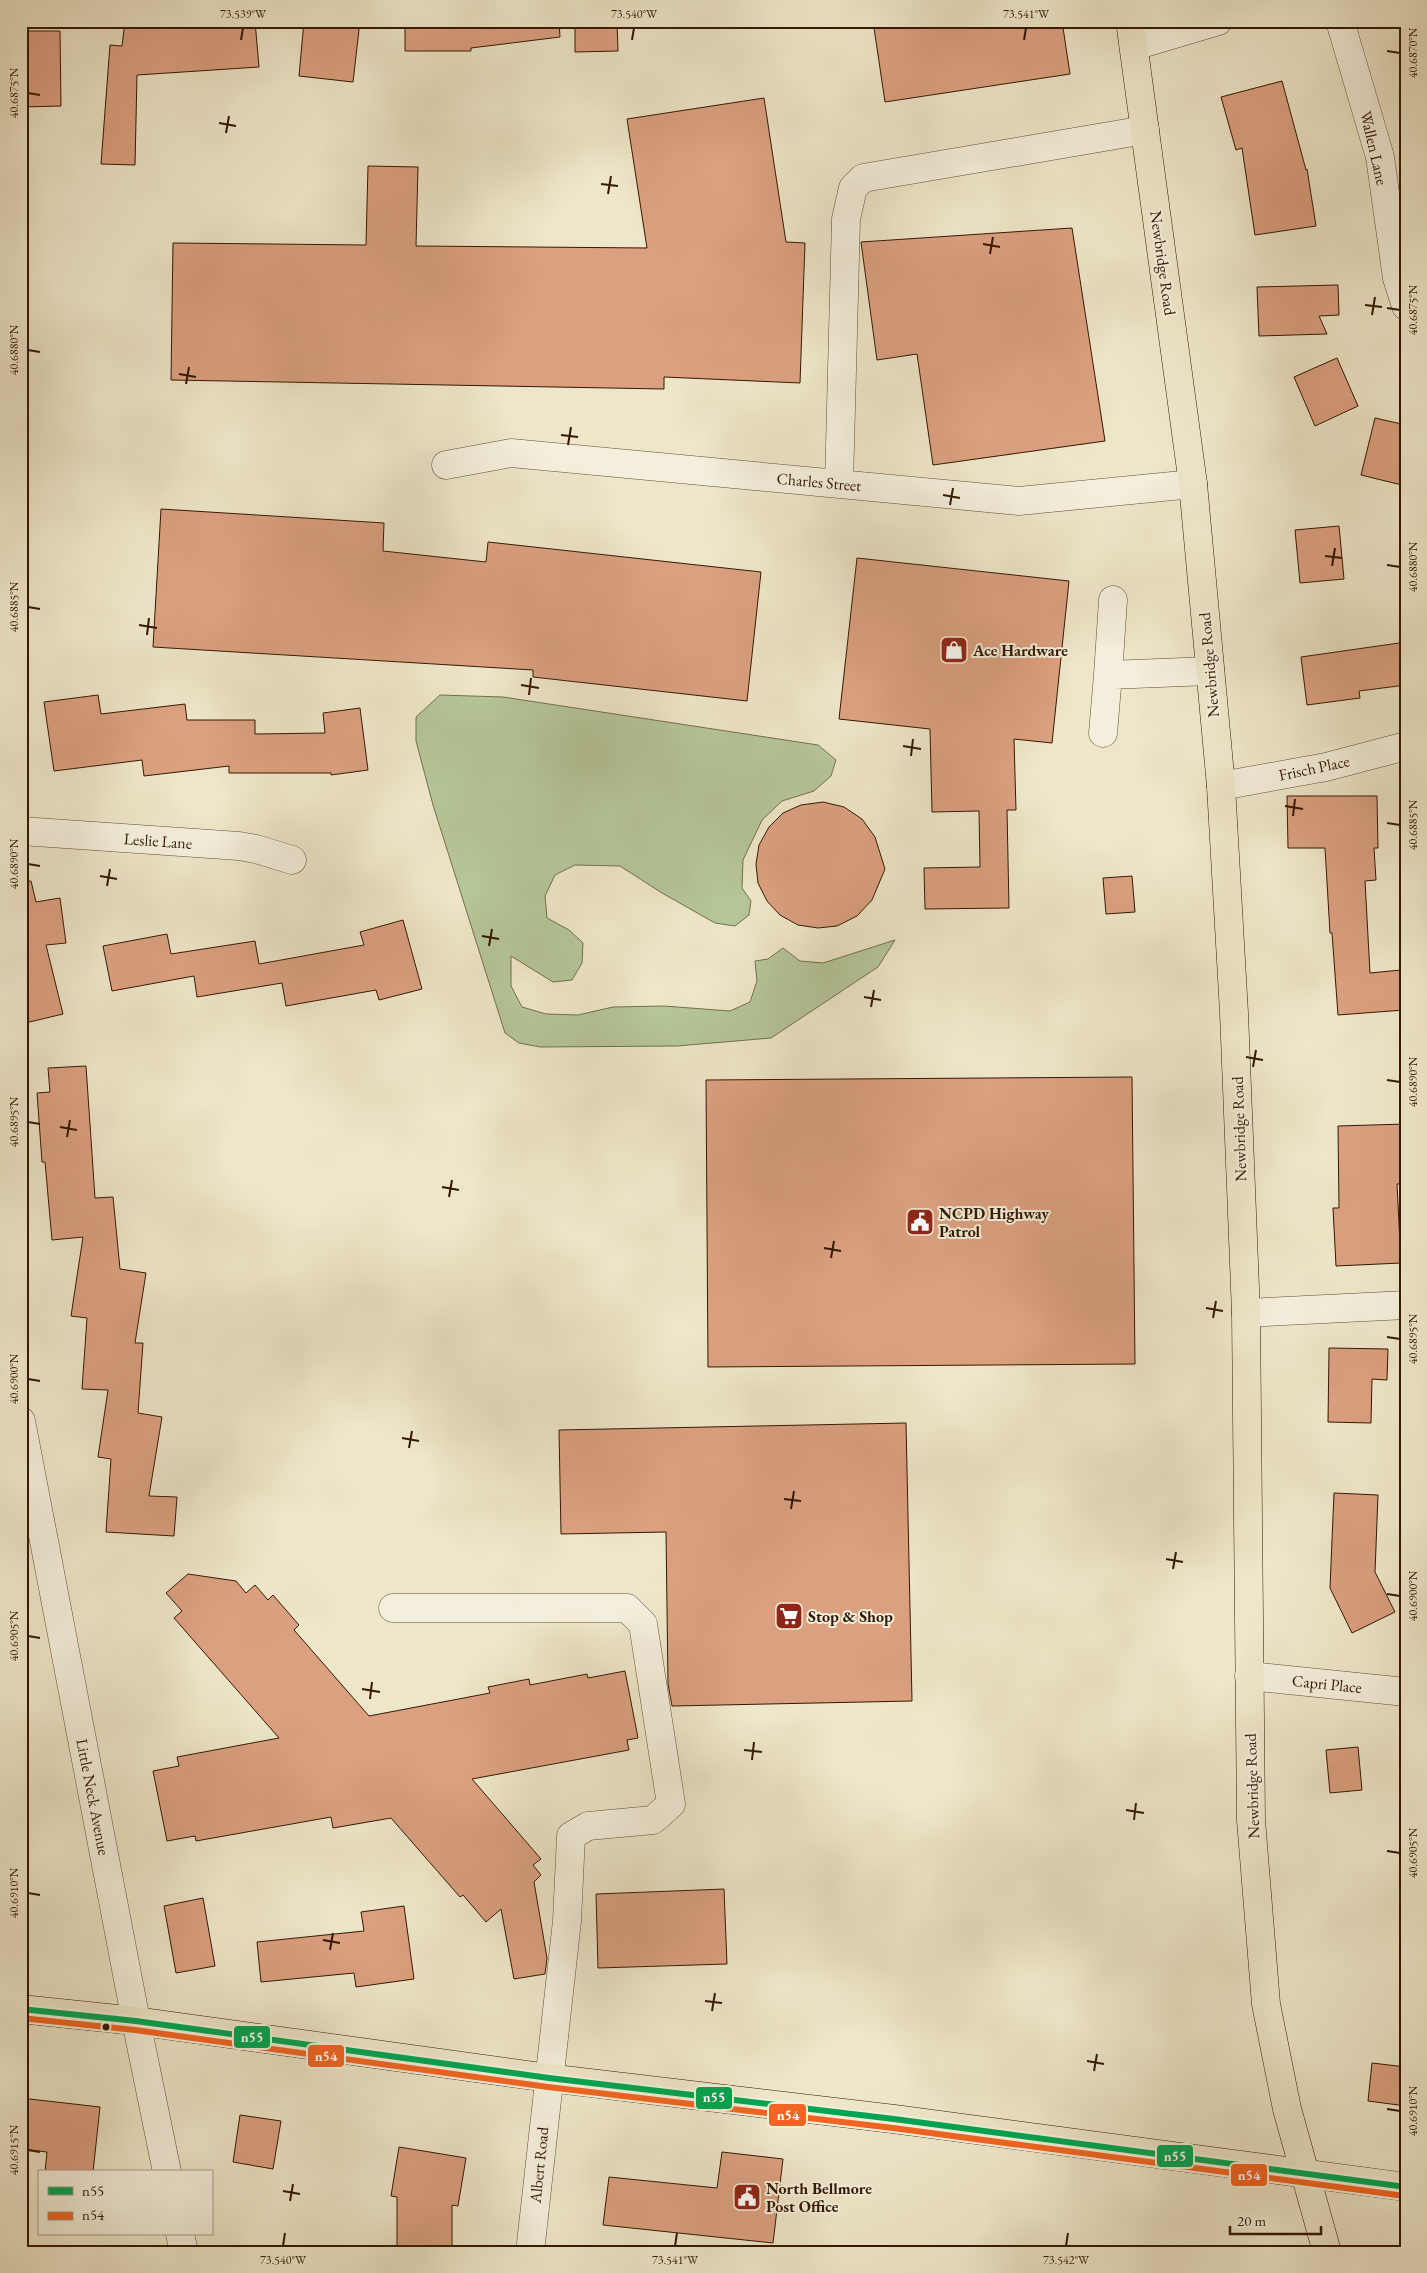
<svg xmlns="http://www.w3.org/2000/svg" width="1427" height="2273" viewBox="0 0 1427 2273" font-family="'EB Garamond',serif">
  <style>
    .green { fill: #b5c699; stroke: #746f4c }
    .building { fill: #dba080; stroke: #341800 }
    .lines { fill: none; stroke-linecap: round; stroke-linejoin: round }
    .minor-casing { stroke: #624c32; stroke-width: 29 }
    .major-casing { stroke: #341800; stroke-width: 29 }
    .minor { stroke: #f4efdc; stroke-width: 28 }
    .major { stroke: #eee6c9; stroke-width: 28 }
    .bus-1-casing { stroke: #f4efdc; stroke-width: 10 }
    .bus-2-casing { stroke: #f4efdc; stroke-width: 10 }
    .bus-1 { stroke: #00a651; stroke-width: 6 }
    .bus-2 { stroke: #f26522; stroke-width: 6 }
    .ticks { fill: none; stroke: #341800; stroke-width: 2 }
    .bus-dot { fill: #341800; stroke: #f4efdc; stroke-width: 2 }
    .labels { text-anchor: middle; dominant-baseline: central; stroke-width: 4; stroke-linejoin: round; paint-order: stroke }
    .street-label { font-size: 16px; fill: #341800; stroke: #f4efdc }
    .poi-label { font-size: 16px; font-weight: bold; fill: #341800; stroke: #f4efdc; text-anchor: start }
    .line-badge { stroke: #f4efdc; stroke-width: 2 }
    .badge-label { font-size: 14px; text-anchor: middle; font-weight: bold; fill: #fff }
    .neatline { fill: none; stroke: #341800; stroke-width: 2 }
    .ticks-label { font-size: 12px; text-anchor: middle; fill: #341800 }
  </style>
  <rect width="100%" height="100%" fill="#eee6c9"/>
  <filter id="stains"><feTurbulence type="fractalNoise" baseFrequency=".004" numOctaves="4"/><feColorMatrix values="0 0 0 0 .2 0 0 0 0 .09 0 0 0 0 .02 0 0 0 .5 -.17"/></filter>
  <radialGradient id="worn" r=".72"><stop offset=".6" stop-color="#630" stop-opacity="0"/><stop offset="1" stop-color="#630" stop-opacity=".3"/></radialGradient>
  <path class="green" d="M 440,695 L 503,697 L 818,745 L 836,760 L 831,776 L 814,791 L 782,801 L 762,820 L 743,860 L 742,888 L 751,901 L 749,915 L 735,926 L 715,923 L 662,893 L 620,866 L 575,865 L 555,875 L 545,896 L 547,918 L 569,930 L 583,943 L 582,963 L 572,980 L 553,982 L 511,956 L 511,986 L 522,1007 L 546,1014 L 578,1015 L 613,1007 L 664,1006 L 730,1011 L 750,1002 L 757,981 L 755,961 L 768,959 L 783,948 L 800,961 L 823,963 L 895,940 L 878,967 L 771,1038 L 677,1046 L 540,1047 L 519,1043 L 505,1033 L 433,805 L 416,741 L 416,717 Z"/>
  <path class="building" d="M 125,21 L 255,21 L 259,67 L 137,75 L 135,165 L 101,164 L 110,45 L 122,46 Z
    M 304,21 L 360,21 L 353,82 L 299,76 Z
    M 405,21 L 559,21 L 560,37 L 471,48 L 471,51 L 405,51 Z
    M 575,21 L 617,21 L 618,51 L 575,52 Z
    M 873,21 L 1062,21 L 1070,74 L 885,102 Z
    M 21,31 L 60,31 L 61,106 L 21,107 Z
    M 1282,81 L 1306,170 L 1307,169 L 1316,226 L 1255,235 L 1242,148 L 1236,150 L 1221,97 Z
    M 764,98 L 786,242 L 805,243 L 800,383 L 664,377 L 664,389 L 171,380 L 173,243 L 366,245 L 368,166 L 418,167 L 416,246 L 647,248 L 627,119 Z
    M 1072,228 L 1105,441 L 933,465 L 917,354 L 877,360 L 861,242 Z
    M 1338,285 L 1339,315 L 1319,316 L 1327,334 L 1259,336 L 1257,287 Z
    M 1337,358 L 1358,406 L 1315,426 L 1294,377 Z
    M 1375,418 L 1406,425 L 1406,486 L 1361,475 Z
    M 161,509 L 384,523 L 383,551 L 486,562 L 488,542 L 761,572 L 747,701 L 533,677 L 533,670 L 153,647 Z
    M 1339,526 L 1344,579 L 1300,583 L 1295,530 Z
    M 857,558 L 1069,581 L 1052,743 L 1014,739 L 1016,810 L 1007,810 L 1009,908 L 925,909 L 924,868 L 980,867 L 979,811 L 932,812 L 930,729 L 839,719 Z
    M 1406,642 L 1406,685 L 1359,691 L 1360,698 L 1307,705 L 1301,657 Z
    M 98,695 L 101,714 L 185,704 L 187,720 L 255,720 L 255,734 L 325,733 L 323,713 L 360,708 L 368,770 L 331,775 L 331,773 L 229,773 L 229,766 L 144,776 L 142,760 L 54,771 L 44,702 Z
    M 1287,796 L 1377,796 L 1378,848 L 1374,848 L 1376,880 L 1365,881 L 1370,973 L 1401,970 L 1404,1010 L 1338,1015 L 1332,933 L 1330,933 L 1325,848 L 1288,848 Z
    M 823,802 L 844,807 L 862,819 L 875,837 L 885,869 L 872,900 L 857,916 L 837,926 L 818,928 L 798,925 L 780,915 L 767,901 L 758,883 L 756,864 L 759,845 L 769,827 L 783,813 L 801,805 Z
    M 1132,876 L 1135,912 L 1106,914 L 1103,878 Z
    M 31,881 L 36,902 L 60,898 L 66,943 L 46,945 L 63,1014 L 21,1024 L 21,882 Z
    M 403,920 L 422,989 L 379,1000 L 376,990 L 286,1006 L 282,983 L 197,997 L 194,976 L 112,991 L 103,946 L 167,934 L 171,954 L 255,941 L 259,964 L 364,945 L 360,932 Z
    M 86,1066 L 95,1198 L 113,1197 L 120,1269 L 146,1273 L 135,1343 L 143,1343 L 138,1413 L 162,1417 L 149,1496 L 177,1497 L 174,1536 L 106,1532 L 111,1459 L 98,1457 L 108,1390 L 82,1389 L 87,1318 L 71,1316 L 83,1237 L 52,1240 L 45,1162 L 42,1162 L 37,1093 L 50,1092 L 48,1068 Z
    M 1132,1077 L 1135,1364 L 708,1367 L 706,1080 Z
    M 1406,1124 L 1406,1184 L 1397,1184 L 1401,1263 L 1336,1266 L 1333,1208 L 1339,1208 L 1338,1126 Z
    M 1329,1348 L 1388,1349 L 1387,1380 L 1372,1379 L 1371,1423 L 1328,1422 Z
    M 906,1423 L 912,1701 L 672,1706 L 668,1684 L 666,1532 L 561,1534 L 559,1430 Z
    M 1334,1493 L 1378,1495 L 1375,1572 L 1395,1612 L 1352,1633 L 1330,1588 Z
    M 188,1574 L 236,1581 L 246,1593 L 255,1585 L 268,1600 L 273,1595 L 299,1625 L 294,1630 L 369,1716 L 490,1693 L 488,1687 L 529,1679 L 530,1685 L 587,1674 L 588,1678 L 625,1671 L 638,1738 L 627,1740 L 629,1750 L 472,1779 L 541,1859 L 533,1865 L 541,1875 L 534,1882 L 547,1958 L 545,1974 L 514,1979 L 501,1909 L 486,1922 L 463,1895 L 460,1897 L 391,1818 L 333,1828 L 331,1817 L 196,1841 L 195,1836 L 167,1841 L 153,1771 L 179,1766 L 177,1757 L 279,1738 L 174,1618 L 182,1611 L 166,1593 Z
    M 1358,1747 L 1362,1790 L 1330,1793 L 1326,1750 Z
    M 724,1889 L 727,1964 L 598,1968 L 596,1894 Z
    M 203,1898 L 215,1966 L 176,1973 L 164,1906 Z
    M 404,1906 L 414,1979 L 356,1987 L 354,1973 L 261,1982 L 257,1942 L 364,1931 L 361,1912 Z
    M 1372,2063 L 1406,2067 L 1406,2106 L 1368,2101 Z
    M 21,2098 L 100,2107 L 93,2172 L 45,2172 L 47,2152 L 21,2149 Z
    M 240,2115 L 281,2121 L 273,2169 L 233,2162 Z
    M 399,2147 L 466,2158 L 458,2206 L 452,2205 L 452,2252 L 397,2252 L 397,2197 L 391,2196 Z
    M 722,2152 L 783,2159 L 773,2243 L 603,2225 L 609,2177 L 717,2188 Z"/>
  <g class="lines">
    <defs>
      <path id="minor" d="M 1340,21 L 1380,157 L 1397,278 L 1406,306
        M 1134,46 L 1218,21
        M 446,465 L 511,453 L 1019,501 L 1193,484
        M 839,484 L 846,219 L 853,188 L 863,178 L 1145,130
        M 1113,600 L 1108,675 L 1210,671
        M 1103,733 L 1108,675
        M 1221,786 L 1326,767 L 1406,746
        M 21,831 L 239,846 L 256,849 L 292,860
        M 1246,1313 L 1406,1305
        M 21,1421 L 136,2021 L 167,2172
        M 393,1608 L 627,1608 L 643,1624 L 671,1804 L 653,1820 L 588,1826 L 571,1836 L 567,1921 L 530,2252
        M 1249,1676 L 1406,1692
        M 180,2234 L 184,2252"/>
      <path id="major" d="M 1130,21 L 1193,484 L 1221,786 L 1234,1013 L 1246,1313 L 1251,1820 L 1266,2004 L 1287,2109 L 1327,2252
        M 21,2009 L 136,2021 L 549,2078 L 894,2119 L 1406,2187"/>
    </defs>
    <use href="#minor" class="minor-casing"/>
    <use href="#major" class="major-casing"/>
    <use href="#minor" class="minor"/>
    <use href="#major" class="major"/>
    <defs>
      <path id="bus-1" d="M 21,2009 L 136,2021 L 549,2078 L 894,2119 L 1406,2187"/>
      <path id="bus-2" d="M 21,2018 L 135,2030 L 548,2087 L 893,2128 L 1405,2196"/>
    </defs>
    <use href="#bus-1" class="bus-1-casing"/>
    <use href="#bus-2" class="bus-2-casing"/>
    <use href="#bus-1" class="bus-1"/>
    <use href="#bus-2" class="bus-2"/>
  </g>
  <path class="ticks" d="M 241,40 L 243,28M 632,40 L 634,28M 1024,40 L 1026,28M 1387,51 L 1400,53M 28,93 L 40,95M 219,123 L 236,126M 226,133 L 229,116M 601,184 L 618,186M 608,194 L 611,176M 983,244 L 1000,247M 990,254 L 993,237M 1365,305 L 1382,307M 1387,308 L 1400,310M 1372,315 L 1375,297M 28,350 L 40,352M 179,374 L 196,377M 186,384 L 189,367M 561,435 L 578,437M 568,445 L 571,427M 943,495 L 960,498M 950,505 L 953,488M 1325,556 L 1342,558M 1387,565 L 1400,567M 1332,566 L 1335,548M 28,607 L 40,609M 139,625 L 157,628M 147,635 L 149,618M 521,685 L 539,688M 529,695 L 531,678M 903,746 L 921,749M 911,756 L 913,739M 1285,806 L 1303,809M 1293,816 L 1295,799M 1387,823 L 1400,825M 28,864 L 40,866M 100,876 L 117,879M 107,886 L 110,869M 482,936 L 499,939M 489,946 L 492,929M 864,997 L 881,1000M 871,1007 L 874,990M 1246,1057 L 1263,1060M 1253,1067 L 1256,1050M 1387,1080 L 1400,1082M 28,1122 L 40,1124M 60,1127 L 77,1130M 67,1137 L 70,1120M 442,1187 L 459,1190M 449,1197 L 452,1180M 824,1248 L 841,1251M 831,1258 L 834,1241M 1206,1308 L 1223,1311M 1213,1318 L 1216,1301M 1387,1337 L 1400,1339M 28,1379 L 40,1381M 402,1438 L 419,1441M 409,1448 L 412,1431M 784,1499 L 801,1501M 791,1509 L 794,1491M 1166,1559 L 1183,1562M 1173,1569 L 1176,1552M 1387,1594 L 1400,1596M 28,1636 L 40,1638M 362,1689 L 380,1692M 370,1699 L 372,1682M 744,1750 L 762,1752M 752,1760 L 754,1742M 1126,1810 L 1144,1813M 1134,1820 L 1136,1803M 1387,1851 L 1400,1853M 28,1893 L 40,1895M 323,1940 L 340,1943M 330,1950 L 333,1933M 705,2001 L 722,2003M 712,2011 L 715,1993M 1087,2061 L 1104,2064M 1094,2071 L 1097,2054M 1387,2109 L 1400,2111M 28,2150 L 40,2152M 283,2191 L 300,2194M 290,2201 L 293,2184M 283,2246 L 285,2233M 675,2246 L 677,2233M 1066,2246 L 1068,2233"/>
  <defs>
    <symbol id="shop-square" viewBox="-11 -11 22 22"><rect x="-9" y="-9" width="18" height="18" rx="4" fill="#8f2418" stroke="#f4efdc"/><path d="M-5-2.5h2.3a2.7 3.5 0 0 1 5.4 0H5L5.5 6h-11ZM-1.5-2.5h3a1.5 2.3 0 0 0-3 0Z" fill="#fff"/></symbol>
    <symbol id="civic-square" viewBox="-11 -11 22 22"><rect x="-9" y="-9" width="18" height="18" rx="4" fill="#8f2418" stroke="#f4efdc"/><path d="M-.6-6.5H3V-4.5H.6V-3L4-1V1h2V6H-6V1h2V-1L-.6-3ZM-1.2 2.5V6h2.4V2.5Z" fill="#fff"/></symbol>
    <symbol id="supermarket-square" viewBox="-11 -11 22 22"><rect x="-9" y="-9" width="18" height="18" rx="4" fill="#8f2418" stroke="#f4efdc"/><path d="M-6-5.5h2.5l.6 2H6L4.5 2H-2.5L-4.4-4H-6ZM-1.5 3.2a1.3 1.3 0 1 0 .1 0ZM3 3.2a1.3 1.3 0 1 0 .1 0Z" fill="#fff"/></symbol>
  </defs>
  <g fill-rule="evenodd">
    <use href="#shop-square" x="938" y="634" width="32" height="32"/>
    <use href="#civic-square" x="904" y="1206" width="32" height="32"/>
    <use href="#supermarket-square" x="773" y="1600" width="32" height="32"/>
    <use href="#civic-square" x="731" y="2181" width="32" height="32"/>
  </g>
  <circle class="bus-dot" cx="106" cy="2027" r="4.5"/>
  <g class="labels">
    <g class="street-label">
      <text transform="translate(1374 148) rotate(77)">Wallen Lane</text>
      <text transform="translate(1163 263) rotate(82)">Newbridge Road</text>
      <text transform="translate(819 482) rotate(5)">Charles Street</text>
      <text transform="translate(1209 665) rotate(-95)">Newbridge Road</text>
      <text transform="translate(1314 768) rotate(-12)">Frisch Place</text>
      <text transform="translate(158 841) rotate(4)">Leslie Lane</text>
      <text transform="translate(1239 1129) rotate(-92)">Newbridge Road</text>
      <text transform="translate(1327 1684) rotate(6)">Capri Place</text>
      <text transform="translate(1252 1786) rotate(-92)">Newbridge Road</text>
      <text transform="translate(93 1797) rotate(79)">Little Neck Avenue</text>
      <text transform="translate(539 2165) rotate(-84)">Albert Road</text>
    </g>
    <g class="poi-label">
      <text x="973" y="650">Ace Hardware</text>
      <text x="939" y="1213">NCPD Highway<tspan x="939" dy="18">Patrol</tspan></text>
      <text x="808" y="1616">Stop &amp; Shop</text>
      <text x="766" y="2188">North Bellmore<tspan x="766" dy="18">Post Office</tspan></text>
    </g>
  </g>
  <g class="line-badge">
    <rect x="233" y="2025" width="38" height="24" rx="5" fill="#00a651"/>
    <rect x="307" y="2044" width="38" height="24" rx="5" fill="#f26522"/>
    <rect x="695" y="2086" width="38" height="24" rx="5" fill="#00a651"/>
    <rect x="768" y="2103" width="39" height="24" rx="5" fill="#f26522"/>
    <rect x="1156" y="2144" width="38" height="24" rx="5" fill="#00a651"/>
    <rect x="1230" y="2163" width="38" height="24" rx="5" fill="#f26522"/>
  </g>
  <g class="badge-label">
    <text x="252" y="2042">n55</text>
    <text x="326" y="2061">n54</text>
    <text x="714" y="2102">n55</text>
    <text x="788" y="2120">n54</text>
    <text x="1175" y="2161">n55</text>
    <text x="1249" y="2180">n54</text>
  </g>
  <rect width="1427" height="2273" fill="none" stroke="#eee6c9" stroke-width="55"/>
  <rect x="38" y="2170" width="175" height="65" fill="#f4efdc" stroke="#a79984"/>
  <rect x="48" y="2187" width="25" height="8" fill="#00a651" stroke="#a79984"/>
  <text x="82" y="2196" font-size="15" fill="#341800">n55</text>
  <rect x="48" y="2212" width="25" height="8" fill="#f26522" stroke="#a79984"/>
  <text x="82" y="2220" font-size="15" fill="#341800">n54</text>
  <path d="M1230 2226v8h91v-8" fill="none" stroke="#341800" stroke-width="2.5"/>
  <text x="1237" y="2226" font-size="15" fill="#341800" stroke="#f4efdc" stroke-width="4" paint-order="stroke">20 m</text>
  <rect x="28" y="28" width="1372" height="2218" class="neatline"/>
  <g class="ticks-label">
    <text x="243" y="18">73.539°W</text>
    <text x="634" y="18">73.540°W</text>
    <text x="1026" y="18">73.541°W</text>
    <text transform="translate(1413 53) rotate(-90)" y="4">40.6870°N</text>
    <text transform="translate(14 93) rotate(-90)" y="4">40.6875°N</text>
    <text transform="translate(1413 310) rotate(-90)" y="4">40.6875°N</text>
    <text transform="translate(14 350) rotate(-90)" y="4">40.6880°N</text>
    <text transform="translate(1413 567) rotate(-90)" y="4">40.6880°N</text>
    <text transform="translate(14 607) rotate(-90)" y="4">40.6885°N</text>
    <text transform="translate(1413 825) rotate(-90)" y="4">40.6885°N</text>
    <text transform="translate(14 864) rotate(-90)" y="4">40.6890°N</text>
    <text transform="translate(1413 1082) rotate(-90)" y="4">40.6890°N</text>
    <text transform="translate(14 1122) rotate(-90)" y="4">40.6895°N</text>
    <text transform="translate(1413 1339) rotate(-90)" y="4">40.6895°N</text>
    <text transform="translate(14 1379) rotate(-90)" y="4">40.6900°N</text>
    <text transform="translate(1413 1596) rotate(-90)" y="4">40.6900°N</text>
    <text transform="translate(14 1636) rotate(-90)" y="4">40.6905°N</text>
    <text transform="translate(1413 1853) rotate(-90)" y="4">40.6905°N</text>
    <text transform="translate(14 1893) rotate(-90)" y="4">40.6910°N</text>
    <text transform="translate(1413 2111) rotate(-90)" y="4">40.6910°N</text>
    <text transform="translate(14 2150) rotate(-90)" y="4">40.6915°N</text>
    <text x="283" y="2264">73.540°W</text>
    <text x="675" y="2264">73.541°W</text>
    <text x="1066" y="2264">73.542°W</text>
  </g>
  <rect width="100%" height="100%" filter="url(#stains)"/>
  <rect width="100%" height="100%" fill="url(#worn)"/>
</svg>
